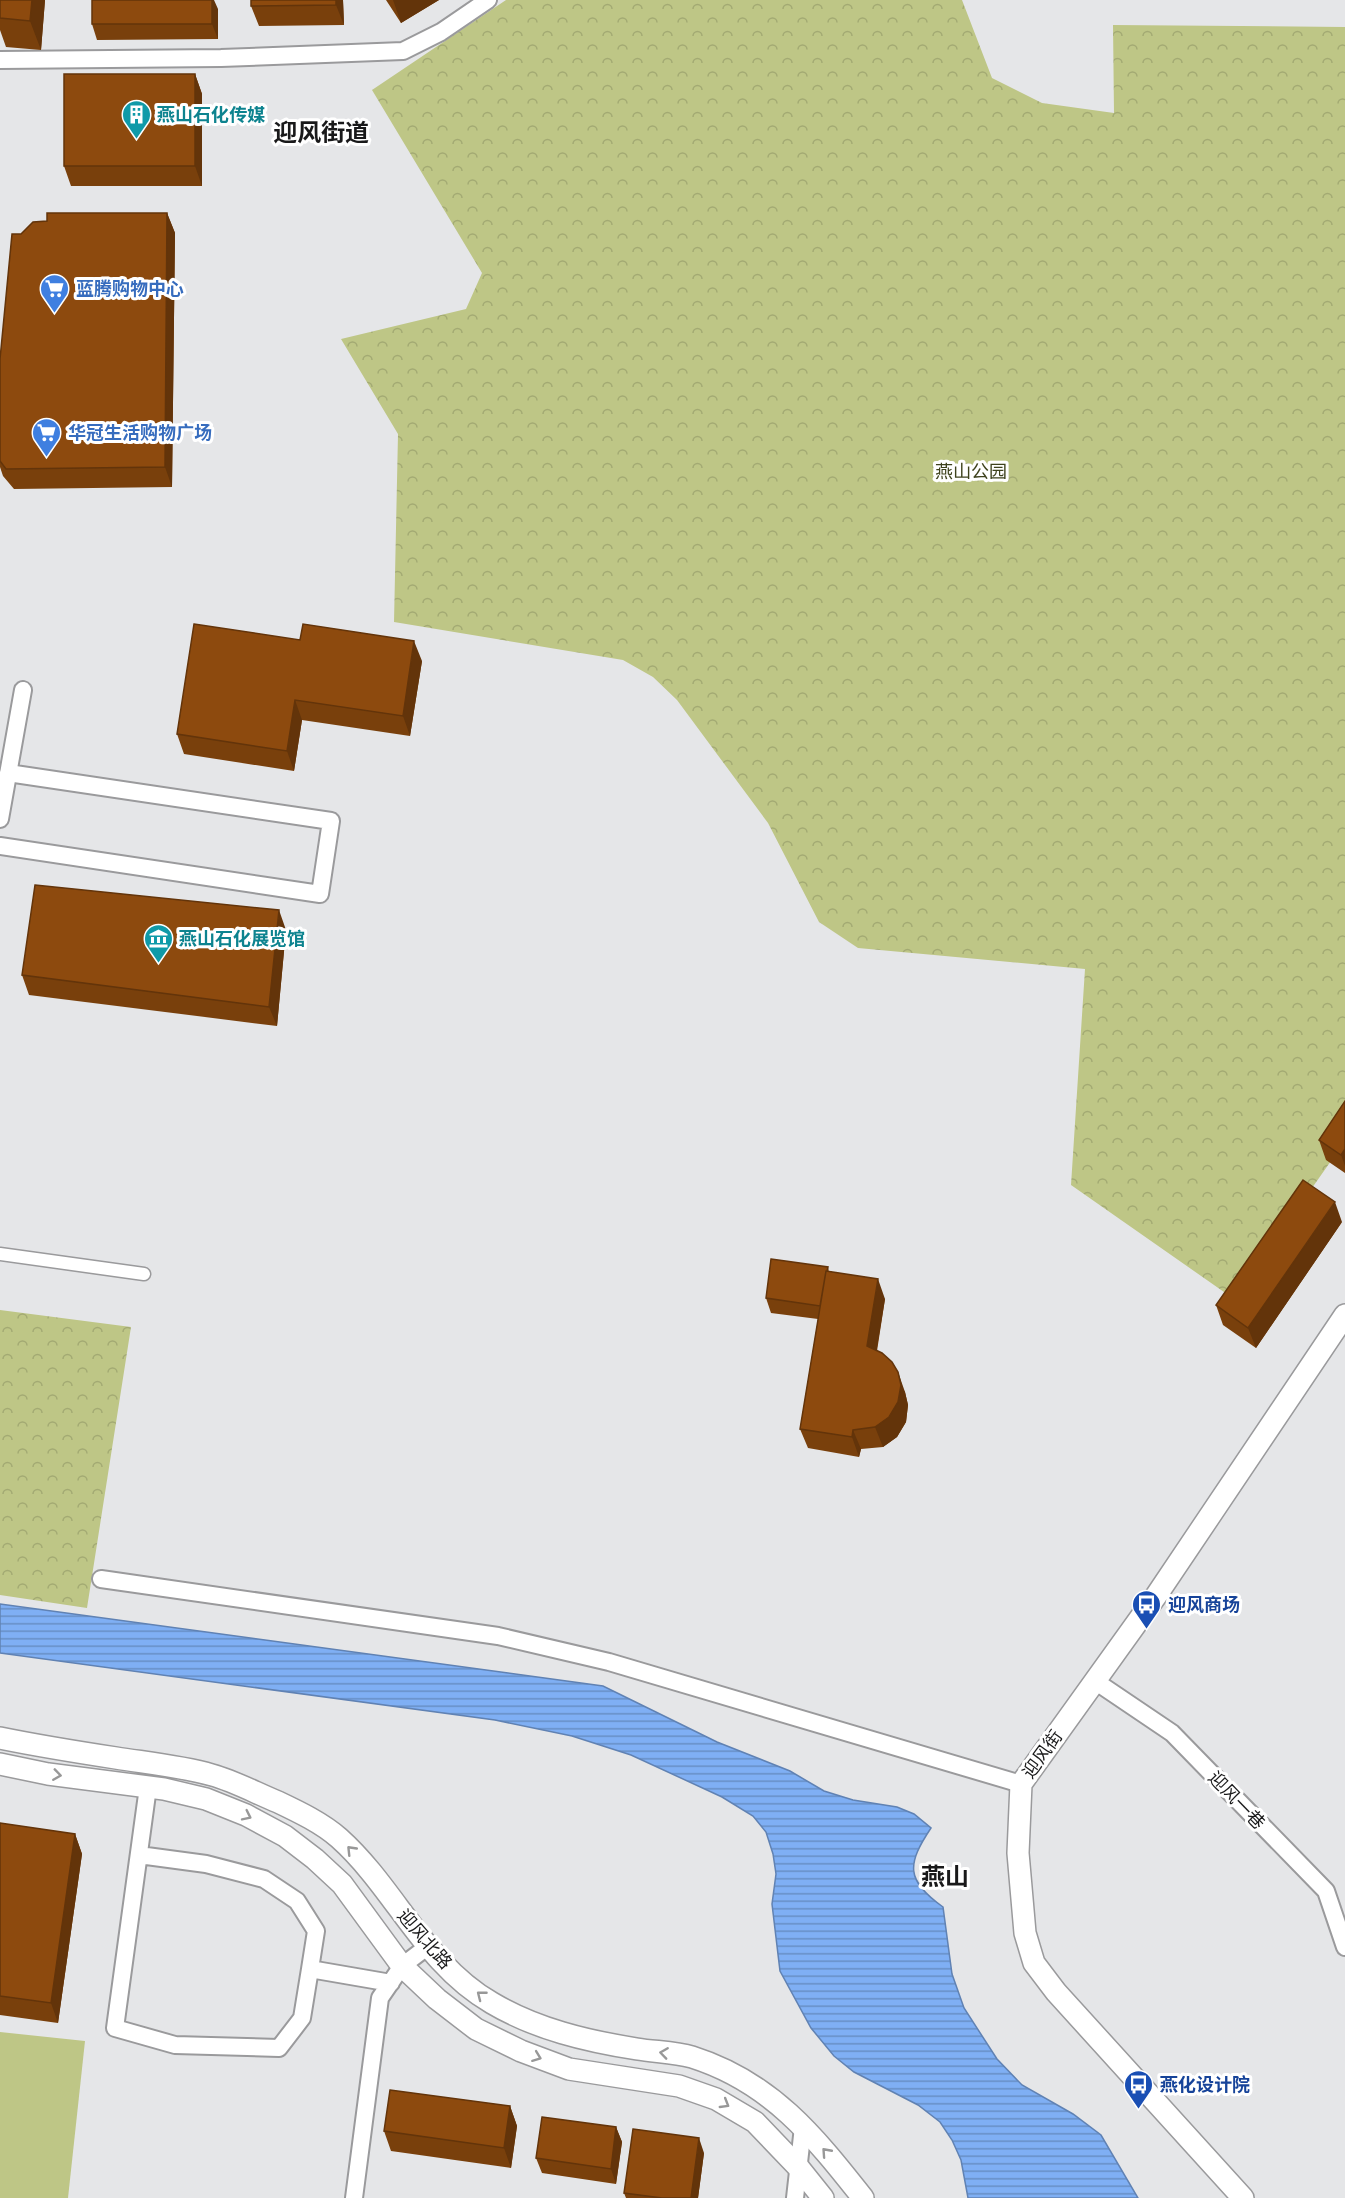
<svg xmlns="http://www.w3.org/2000/svg" width="1345" height="2198" viewBox="0 0 1345 2198" font-family="Inter,'Noto Sans SC',sans-serif">
  <style>
    .grass { fill: #bec686 }
    .park { fill: url(#park-crowns) }
    .water { fill: url(#water-rules); stroke: #6082b3; stroke-width: 1.5 }
    .lines { fill: none; stroke-linecap: round; stroke-linejoin: round }
    .pedestrian-casing { stroke: #9a9a9c; stroke-width: 15 }
    .minor-casing { stroke: #9a9a9c; stroke-width: 20 }
    .tertiary-casing { stroke: #9a9a9c; stroke-width: 24 }
    .pedestrian { stroke: #fff; stroke-width: 12 }
    .minor { stroke: #fff; stroke-width: 16 }
    .tertiary { stroke: #fff; stroke-width: 21 }
    .wall { fill: #79400c }
    .shaded-wall { fill: #63340a }
    .building { fill: #8d4a0e; stroke: #63340a; stroke-width: 1.5 }
    .oneway { stroke: #989898 }
    .labels { text-anchor: middle; dominant-baseline: central; stroke-width: 6; stroke-linejoin: round; paint-order: stroke }
    .culture-label { font-size: 18px; font-weight: bold; fill: #0d838f; stroke: #fff; text-anchor: start }
    .shop-label { font-size: 18px; font-weight: bold; fill: #366cbe; stroke: #fff; text-anchor: start }
    .park-label { font-size: 18px; fill: #3e421d; stroke: #fff }
    .transit-label { font-size: 18px; font-weight: bold; fill: #164399; stroke: #fff; text-anchor: start }
    .street-label { font-size: 18px; fill: #19191a; stroke: #fff }
    .district-label { font-size: 24px; font-weight: bold; fill: #19191a; stroke: #fff }
  </style>
  <defs>
    <pattern id="park-crowns" width="20" height="18" patternUnits="userSpaceOnUse" patternTransform="scale(1.5)"><rect width="20" height="18" fill="#bec686"/><path d="M2 6a3 3 0 1 1 6 0M12 15a3 3 0 1 1 6 0" fill="none" stroke="#a3aa73"/></pattern>
    <pattern id="water-rules" width="6" height="5" patternUnits="userSpaceOnUse" patternTransform="scale(1.5)"><rect width="6" height="5" fill="#7faff4"/><path d="M0 2.5h6" fill="none" stroke="#678ec5"/></pattern>
  </defs>
  <rect width="100%" height="100%" fill="#e5e6e8"/>
  <path class="grass" d="M 0,2032 L 85,2041 L 68,2198 L 0,2198 Z"/>
  <path class="park" d="M 506,0 L 962,0 L 992,78 L 1042,103 L 1114,113 L 1113,25 L 1345,27 L 1345,1141 L 1234,1299 L 1071,1185 L 1085,969 L 858,948 L 819,922 L 768,823 L 677,700 L 653,677 L 623,660 L 394,622 L 398,434 L 341,339 L 466,309 L 482,273 L 372,90 Z
    M 0,1310 L 131,1327 L 87,1608 L 0,1595 Z"/>
  <path class="water" d="M 0,1604 L 603,1686 L 717,1742 L 790,1771 L 824,1791 L 853,1800 L 897,1807 L 914,1814 L 931,1828 C 907,1864 905,1880 943,1907 L 952,1974 L 964,2008 L 997,2059 L 1022,2085 L 1073,2114 L 1101,2135 L 1138,2198 L 968,2198 L 961,2160 L 952,2140 L 940,2122 L 918,2105 L 854,2072 L 834,2056 L 811,2028 L 780,1971 L 772,1904 L 776,1874 L 773,1854 L 766,1832 L 753,1816 L 722,1797 L 631,1755 L 572,1736 L 495,1720 L 0,1653 Z"/>
  <g class="lines">
    <defs>
      <path id="pedestrian" d="M 0,1254 L 144,1274"/>
      <path id="minor" d="M 0,60 L 221,58 L 403,51 L 441,32 L 488,0
        M 0,819 L 23,690
        M 0,846 L 320,894 L 331,821 L 8,773
        M 101,1579 L 498,1636 L 609,1662 L 1021,1784
        M 1095,1681 L 1172,1733 L 1326,1891 L 1345,1947
        M 148,1787 L 115,2028 L 175,2045 L 279,2048 L 302,2018 L 310,1969 L 391,1983
        M 139,1855 L 206,1864 L 264,1879 L 297,1901 L 316,1931 L 310,1969
        M 354,2198 L 380,1998 L 402,1966 L 427,1947
        M 795,2198 L 803,2127"/>
      <path id="tertiary" d="M 0,1738 C 39,1746 77,1752 116,1758 C 148,1763 180,1766 212,1775 C 234,1781 256,1793 278,1802 C 299,1812 322,1823 339,1838 C 395,1888 424,1964 492,2003 C 536,2029 586,2041 637,2049 C 655,2052 675,2052 692,2057 C 771,2082 814,2136 863,2198
        M 0,1764 L 48,1774 L 164,1789 L 206,1799 L 246,1815 L 285,1836 L 315,1859 L 342,1884 L 402,1966 L 437,1999 L 476,2029 L 521,2051 L 569,2069 L 679,2086 L 716,2099 L 755,2122 L 799,2168 L 823,2198
        M 1243,2198 L 1056,1992 L 1034,1963 L 1025,1933 L 1018,1853 L 1021,1784 L 1156,1596 L 1345,1315"/>
    </defs>
    <use href="#pedestrian" class="pedestrian-casing"/>
    <use href="#minor" class="minor-casing"/>
    <use href="#tertiary" class="tertiary-casing"/>
    <use href="#pedestrian" class="pedestrian"/>
    <use href="#minor" class="minor"/>
    <use href="#tertiary" class="tertiary"/>
  </g>
  <path class="wall" d="M 0,0 L 45,0 L 41,50 L 6,47 L 0,30 Z
    M 343,0 L 344,25 L 259,26 L 251,6 Z
    M 386,0 L 439,0 L 401,23 Z
    M 218,9 L 218,39 L 97,40 L 92,24 Z
    M 195,74 L 202,94 L 202,186 L 71,186 L 64,166 Z
    M 167,213 L 175,233 L 172,487 L 14,489 L 3,476 L 0,467 L 0,359 L 21,234 L 47,221 Z
    M 422,661 L 410,736 L 302,720 L 294,771 L 184,754 L 177,734 Z
    M 286,930 L 277,1026 L 29,995 L 22,975 Z
    M 1345,1101 L 1345,1173 L 1326,1160 L 1319,1140 Z
    M 1342,1222 L 1256,1348 L 1223,1325 L 1216,1305 Z
    M 828,1267 L 829,1272 L 885,1299 L 877,1351 L 905,1392 L 908,1405 L 906,1422 L 897,1437 L 883,1447 L 861,1449 L 859,1457 L 808,1448 L 800,1429 L 818,1319 L 771,1313 L 766,1298 Z
    M 0,1823 L 75,1834 L 82,1854 L 58,2023 L 0,2015 Z
    M 510,2106 L 517,2126 L 511,2168 L 391,2151 L 384,2131 Z
    M 616,2127 L 622,2142 L 616,2184 L 542,2173 L 536,2158 Z
    M 704,2153 L 698,2198 L 626,2198 L 624,2193 Z"/>
  <path class="shaded-wall" d="M 32,0 L 45,0 L 41,50 L 30,21 Z
    M 212,0 L 214,0 L 218,9 L 218,39 L 212,24 Z
    M 336,0 L 343,0 L 344,25 L 336,5 Z
    M 393,0 L 439,0 L 401,23 Z
    M 195,74 L 202,94 L 202,186 L 195,166 Z
    M 167,213 L 175,233 L 172,487 L 165,467 Z
    M 414,641 L 422,661 L 410,736 L 403,716 Z
    M 295,700 L 302,720 L 294,771 L 287,751 Z
    M 279,910 L 286,930 L 277,1026 L 269,1007 Z
    M 1345,1149 L 1345,1166 L 1341,1155 Z
    M 1335,1202 L 1342,1222 L 1256,1348 L 1248,1328 Z
    M 878,1279 L 885,1299 L 874,1366 L 867,1346 Z
    M 898,1372 L 905,1392 L 908,1405 L 906,1422 L 897,1437 L 883,1447 L 875,1427 Z
    M 853,1430 L 861,1449 L 859,1457 L 852,1437 Z
    M 75,1834 L 82,1854 L 58,2023 L 51,2003 Z
    M 510,2106 L 517,2126 L 511,2168 L 504,2148 Z
    M 616,2127 L 622,2142 L 616,2184 L 611,2169 Z
    M 699,2138 L 704,2153 L 698,2198 L 691,2198 Z"/>
  <path class="building" d="M 0,0 L 32,0 L 30,21 L 0,18 Z
    M 92,0 L 212,0 L 212,24 L 92,24 Z
    M 251,0 L 336,0 L 336,5 L 251,6 Z
    M 64,74 L 195,74 L 195,166 L 64,166 Z
    M 47,213 L 167,213 L 165,467 L 6,469 L 0,461 L 0,359 L 12,234 L 21,234 L 33,222 L 47,221 Z
    M 194,624 L 300,640 L 303,624 L 414,641 L 403,716 L 295,700 L 287,751 L 177,734 Z
    M 35,885 L 279,910 L 269,1007 L 22,975 Z
    M 1345,1101 L 1345,1149 L 1341,1155 L 1319,1140 Z
    M 1303,1180 L 1335,1202 L 1248,1328 L 1216,1305 Z
    M 771,1259 L 828,1267 L 827,1271 L 826,1271 L 820,1306 L 766,1298 Z
    M 826,1271 L 878,1279 L 867,1346 L 882,1353 L 892,1362 L 898,1372 L 901,1385 L 898,1402 L 889,1417 L 875,1427 L 853,1430 L 852,1437 L 800,1429 Z
    M 0,1823 L 75,1834 L 51,2003 L 0,1996 Z
    M 390,2090 L 510,2106 L 504,2148 L 384,2131 Z
    M 542,2117 L 616,2127 L 611,2169 L 536,2158 Z
    M 633,2129 L 699,2138 L 691,2198 L 662,2198 L 624,2193 Z"/>
  <defs><path id="oneway-chevron" d="M-2-3.5L2.5 0L-2 3.5" fill="none" stroke-width="1.6" stroke-linecap="round" stroke-linejoin="round" transform="scale(1.5)"/></defs>
  <g class="oneway">
    <use href="#oneway-chevron" transform="translate(57 1775) rotate(8)"/>
    <use href="#oneway-chevron" transform="translate(247 1816) rotate(26)"/>
    <use href="#oneway-chevron" transform="translate(351 1850) rotate(-134)"/>
    <use href="#oneway-chevron" transform="translate(481 1995) rotate(-142)"/>
    <use href="#oneway-chevron" transform="translate(664 2053) rotate(-172)"/>
    <use href="#oneway-chevron" transform="translate(537 2057) rotate(21)"/>
    <use href="#oneway-chevron" transform="translate(725 2104) rotate(31)"/>
    <use href="#oneway-chevron" transform="translate(826 2152) rotate(-132)"/>
  </g>
  <defs>
    <symbol id="building-pin" viewBox="-11 -11 22 30"><path d="M0 17L-7.5 6A9.5 9.5 0 1 1 7.5 6Z" fill="#0f9aa8" stroke="#fff"/><path d="M-4-6H4V6H1V3H-1V6H-4ZM-2.5-4.3h1.7v1.8h-1.7ZM.8-4.3h1.7v1.8H.8ZM-2.5-1h1.7V.8h-1.7ZM.8-1h1.7V.8H.8Z" fill="#fff"/></symbol>
    <symbol id="supermarket-pin" viewBox="-11 -11 22 30"><path d="M0 17L-7.5 6A9.5 9.5 0 1 1 7.5 6Z" fill="#3f7fe0" stroke="#fff"/><path d="M-6-5.5h2.5l.6 2H6L4.5 2H-2.5L-4.4-4H-6ZM-1.5 3.2a1.3 1.3 0 1 0 .1 0ZM3 3.2a1.3 1.3 0 1 0 .1 0Z" fill="#fff"/></symbol>
    <symbol id="museum-pin" viewBox="-11 -11 22 30"><path d="M0 17L-7.5 6A9.5 9.5 0 1 1 7.5 6Z" fill="#0f9aa8" stroke="#fff"/><path d="M0-6L6-3V-2H-6V-3ZM-5-1h2V3h-2ZM-1-1h2V3h-2ZM3-1h2V3H3ZM-6 4H6V6H-6Z" fill="#fff"/></symbol>
    <symbol id="bus-pin" viewBox="-11 -11 22 30"><path d="M0 17L-7.5 6A9.5 9.5 0 1 1 7.5 6Z" fill="#1a4fb4" stroke="#fff"/><path d="M-5-6H5V4H4V6H2V4H-2V6H-4V4H-5ZM-3.5-4V0h7V-4ZM-3.5 1.2v1.5H-2V1.2ZM2 1.2v1.5H3.5V1.2Z" fill="#fff"/></symbol>
  </defs>
  <g fill-rule="evenodd">
    <use href="#building-pin" x="120" y="98" width="33" height="45"/>
    <use href="#supermarket-pin" x="38" y="272" width="33" height="45"/>
    <use href="#supermarket-pin" x="30" y="416" width="33" height="45"/>
    <use href="#museum-pin" x="142" y="922" width="33" height="45"/>
    <use href="#bus-pin" x="1130" y="1588" width="33" height="45"/>
    <use href="#bus-pin" x="1122" y="2068" width="33" height="45"/>
  </g>
  <g class="labels">
    <g class="culture-label">
      <text x="157" y="114">燕山石化传媒</text>
      <text x="179" y="938">燕山石化展览馆</text>
    </g>
    <g class="shop-label">
      <text x="76" y="288">蓝腾购物中心</text>
      <text x="68" y="432">华冠生活购物广场</text>
    </g>
    <g class="park-label">
      <text x="971" y="471">燕山公园</text>
    </g>
    <g class="transit-label">
      <text x="1168" y="1604">迎风商场</text>
      <text x="1160" y="2084">燕化设计院</text>
    </g>
    <g class="street-label">
      <text transform="translate(1042 1754) rotate(-54)">迎风街</text>
      <text transform="translate(1237 1800) rotate(46)">迎风一巷</text>
      <text transform="translate(425 1939) rotate(49)">迎风北路</text>
    </g>
    <g class="district-label">
      <text x="321" y="132">迎风街道</text>
      <text x="945" y="1876">燕山</text>
    </g>
  </g>
</svg>
